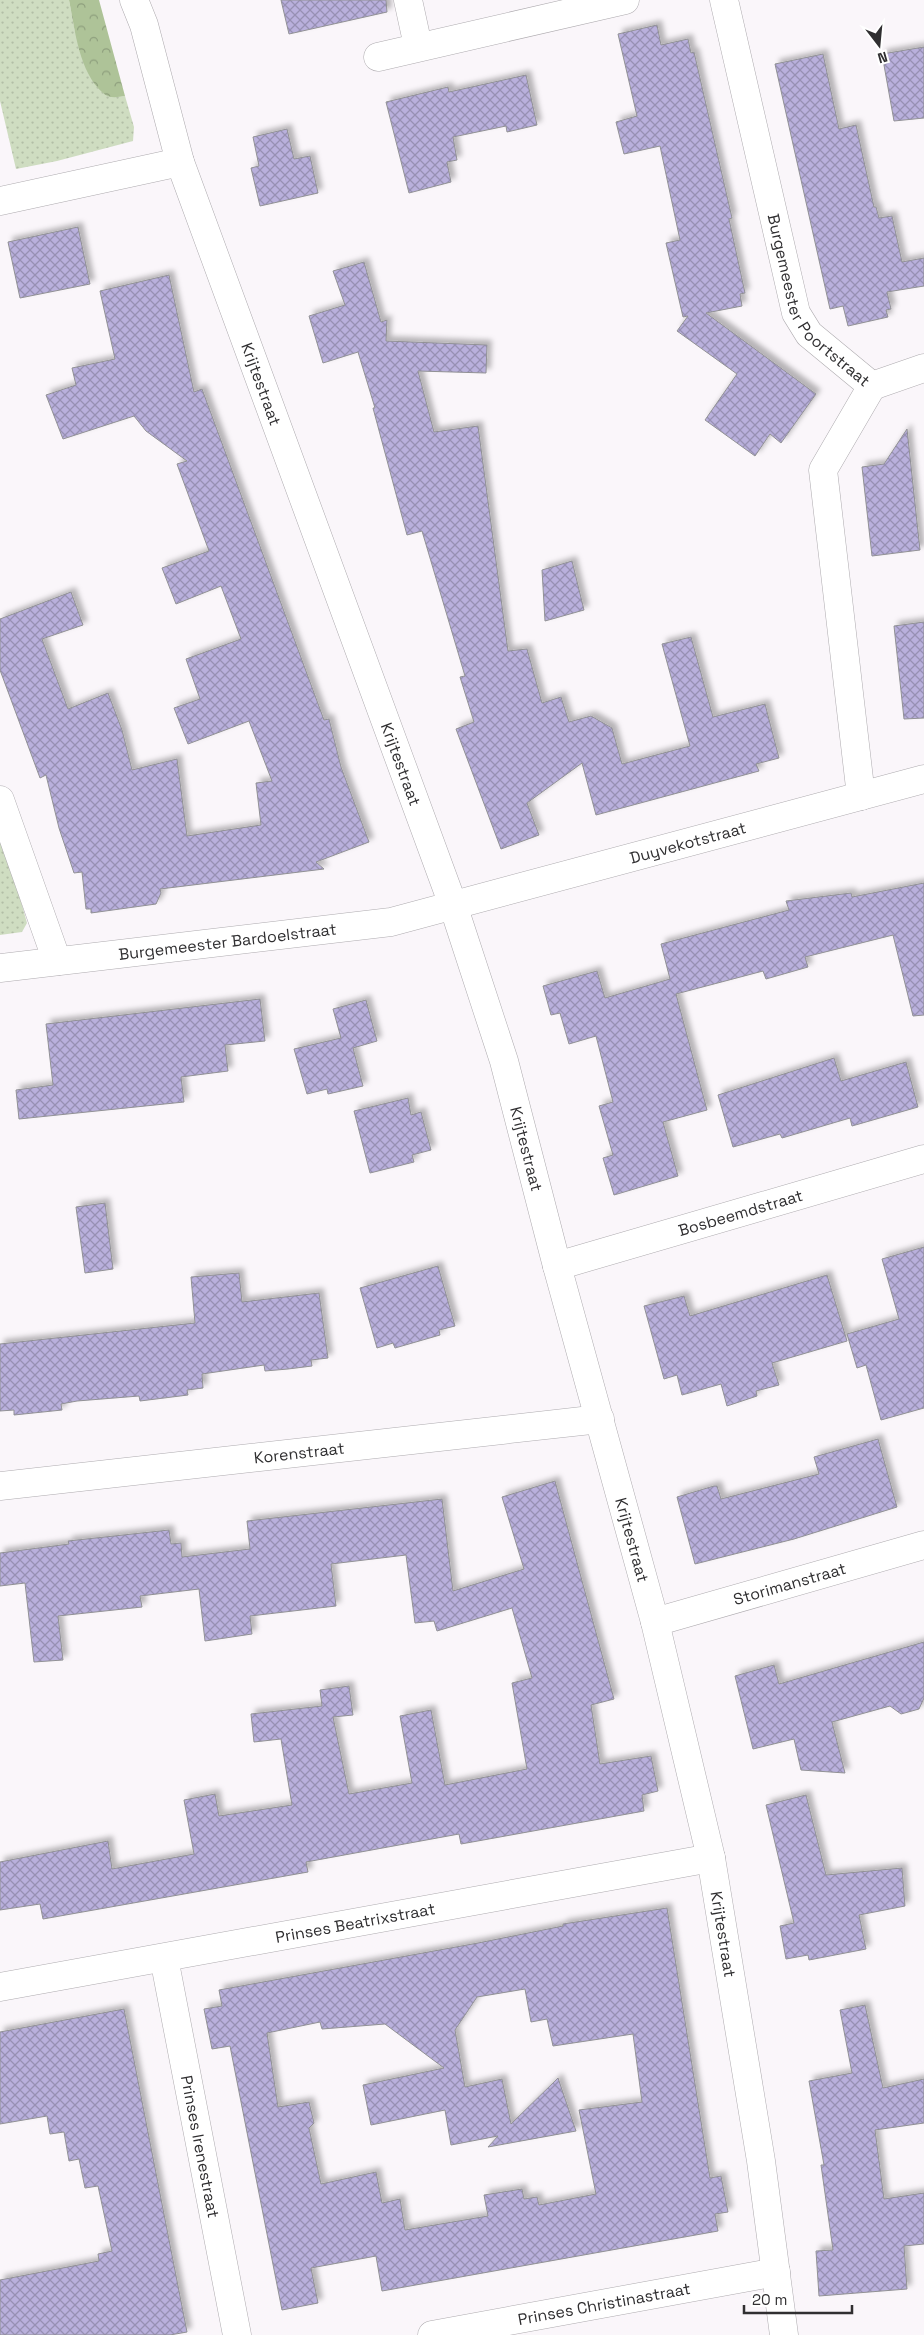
<svg xmlns="http://www.w3.org/2000/svg" width="924" height="2335" viewBox="0 0 924 2335" font-family="'Space Grotesk',sans-serif">
  <style>
    .grass { fill: url(#grass-dots) }
    .forest { fill: url(#forest-crowns) }
    .building { fill: url(#building-cross-hatch); stroke: #919195; fill-rule: evenodd; filter: url(#shadow) }
    .lines { fill: none; stroke-linecap: round; stroke-linejoin: round }
    .minor-casing { stroke: #aeabaf; stroke-width: 29 }
    .minor { stroke: #fff; stroke-width: 28 }
    .labels { text-anchor: middle; dominant-baseline: central; stroke-width: 4; stroke-linejoin: round; paint-order: stroke }
    .street-label { font-size: 16px; fill: #302f31; stroke: #fff }
  </style>
  <defs>
    <pattern id="grass-dots" width="8" height="8" patternUnits="userSpaceOnUse" patternTransform="scale(1.25)"><rect width="8" height="8" fill="#cfddc1"/><path d="M2 2h.1M6 6h.1" fill="none" stroke="#b2bea6" stroke-width="1.8" stroke-linecap="round"/></pattern>
    <pattern id="forest-crowns" width="20" height="18" patternUnits="userSpaceOnUse" patternTransform="scale(1.25)"><rect width="20" height="18" fill="#aec398"/><path d="M2 6a3 3 0 1 1 6 0M12 15a3 3 0 1 1 6 0" fill="none" stroke="#8e9f7d"/></pattern>
    <pattern id="building-cross-hatch" width="8" height="8" patternUnits="userSpaceOnUse" patternTransform="scale(1.25)"><rect width="8" height="8" fill="#b9b0dc"/><path d="M0 0l8 8M0 8l8-8" fill="none" stroke="#9790b3"/></pattern>
    <filter id="shadow"><feDropShadow dx="4.5" dy="-4.5" stdDeviation="2.5" flood-color="#0004"/></filter>
  </defs>
  <rect width="100%" height="100%" fill="#faf6fa"/>
  <path class="grass" d="M 0,0 L 69,0 L 75,32 L 113,97 L 125,96 L 134,127 L 133,141 L 57,161 L 16,169 L 0,101 Z
    M 0,841 L 17,887 L 27,923 L 22,932 L 0,935 Z"/>
  <path class="forest" d="M 69,0 L 99,0 L 125,96 C 118,97 109,99 103,93 C 79,72 75,30 69,0 Z"/>
  <path class="building" d="M 281,0 L 386,0 L 387,12 L 289,34 Z
    M 657,25 L 661,45 L 688,39 L 691,53 L 694,52 L 732,218 L 729,219 L 745,293 L 740,294 L 742,306 L 706,313 L 816,394 L 781,443 L 770,434 L 755,456 L 705,420 L 737,374 L 677,331 L 688,316 L 683,317 L 666,243 L 680,240 L 660,146 L 624,154 L 616,122 L 637,116 L 618,34 Z
    M 924,47 L 924,118 L 894,121 L 882,54 Z
    M 823,54 L 839,129 L 856,125 L 874,207 L 876,207 L 879,218 L 892,216 L 902,262 L 924,258 L 924,286 L 887,292 L 891,309 L 886,310 L 888,317 L 848,326 L 843,306 L 830,309 L 775,64 Z
    M 526,75 L 537,125 L 507,132 L 506,126 L 453,137 L 457,160 L 447,162 L 451,182 L 409,193 L 386,102 L 448,87 L 449,92 Z
    M 287,129 L 294,159 L 310,156 L 318,193 L 260,206 L 251,168 L 259,166 L 253,137 Z
    M 78,227 L 90,284 L 20,298 L 8,242 Z
    M 364,262 L 381,322 L 387,320 L 386,341 L 487,345 L 486,373 L 418,371 L 434,432 L 478,426 L 508,651 L 527,649 L 542,703 L 561,697 L 569,722 L 591,716 L 612,728 L 622,764 L 690,746 L 662,644 L 691,637 L 713,717 L 765,704 L 779,758 L 756,764 L 759,771 L 596,815 L 582,763 L 527,803 L 539,835 L 501,849 L 456,729 L 474,722 L 460,677 L 465,676 L 422,531 L 407,535 L 373,408 L 375,408 L 358,352 L 323,363 L 309,316 L 345,305 L 333,271 Z
    M 169,275 L 194,392 L 202,389 L 324,720 L 329,719 L 341,767 L 369,842 L 316,862 L 324,869 L 160,889 L 161,893 L 156,904 L 91,913 L 91,909 L 86,909 L 82,872 L 74,873 L 59,828 L 46,775 L 40,778 L 0,670 L 0,619 L 71,592 L 83,625 L 42,639 L 68,709 L 108,693 L 122,730 L 132,770 L 177,759 L 187,836 L 261,825 L 256,783 L 272,781 L 249,721 L 188,744 L 174,708 L 200,699 L 186,659 L 241,639 L 221,586 L 176,604 L 162,568 L 209,551 L 177,464 L 187,461 L 146,431 L 134,416 L 63,439 L 46,395 L 76,385 L 72,368 L 115,359 L 100,291 Z
    M 907,429 L 920,550 L 872,556 L 862,467 L 884,464 Z
    M 572,561 L 584,610 L 545,621 L 542,570 Z
    M 924,622 L 924,718 L 904,719 L 894,626 Z
    M 924,883 L 924,1015 L 913,1016 L 893,935 L 805,957 L 808,967 L 766,979 L 763,971 L 676,994 L 707,1110 L 663,1122 L 678,1176 L 614,1195 L 603,1158 L 613,1155 L 599,1106 L 613,1102 L 596,1036 L 569,1044 L 560,1013 L 551,1015 L 543,986 L 597,971 L 605,998 L 670,979 L 661,944 L 789,910 L 786,901 L 851,893 L 852,897 Z
    M 260,999 L 265,1041 L 225,1045 L 228,1071 L 181,1077 L 184,1102 L 19,1119 L 16,1090 L 53,1085 L 46,1024 Z
    M 366,1000 L 377,1041 L 353,1048 L 363,1086 L 328,1094 L 327,1089 L 307,1094 L 294,1049 L 341,1038 L 333,1009 Z
    M 834,1058 L 841,1081 L 906,1062 L 918,1107 L 852,1126 L 850,1118 L 782,1138 L 780,1134 L 733,1147 L 718,1095 Z
    M 408,1098 L 411,1115 L 421,1112 L 431,1150 L 412,1155 L 414,1162 L 370,1173 L 354,1111 Z
    M 105,1203 L 113,1269 L 85,1273 L 76,1207 Z
    M 924,1247 L 924,1408 L 881,1420 L 866,1365 L 857,1368 L 847,1334 L 899,1319 L 882,1259 Z
    M 438,1266 L 455,1326 L 439,1330 L 440,1335 L 395,1348 L 393,1343 L 377,1348 L 360,1288 Z
    M 239,1273 L 242,1302 L 319,1293 L 328,1358 L 311,1360 L 312,1366 L 288,1369 L 265,1371 L 264,1365 L 202,1374 L 203,1388 L 187,1390 L 188,1395 L 140,1401 L 139,1396 L 77,1401 L 61,1404 L 62,1410 L 14,1415 L 14,1410 L 0,1411 L 0,1344 L 195,1323 L 191,1277 Z
    M 827,1275 L 847,1341 L 772,1363 L 779,1385 L 756,1391 L 757,1396 L 727,1406 L 721,1384 L 682,1395 L 677,1375 L 664,1379 L 644,1306 L 684,1296 L 690,1316 Z
    M 878,1439 L 897,1507 L 794,1539 L 695,1564 L 677,1497 L 714,1486 L 717,1486 L 721,1499 L 819,1474 L 814,1457 Z
    M 555,1481 L 614,1699 L 591,1705 L 600,1764 L 651,1756 L 658,1791 L 642,1795 L 644,1811 L 461,1844 L 459,1834 L 306,1862 L 308,1872 L 43,1919 L 40,1904 L 0,1910 L 0,1862 L 108,1841 L 112,1869 L 194,1854 L 184,1800 L 215,1794 L 219,1816 L 292,1805 L 281,1739 L 254,1742 L 251,1714 L 322,1706 L 320,1690 L 349,1686 L 353,1715 L 333,1717 L 349,1794 L 412,1783 L 400,1716 L 431,1710 L 445,1785 L 527,1769 L 512,1683 L 532,1678 L 512,1608 L 437,1631 L 434,1621 L 415,1623 L 406,1555 L 331,1564 L 336,1606 L 250,1616 L 252,1634 L 205,1641 L 199,1589 L 140,1596 L 142,1607 L 58,1616 L 63,1660 L 34,1662 L 25,1583 L 0,1586 L 0,1553 L 69,1544 L 68,1541 L 169,1530 L 171,1544 L 181,1543 L 182,1557 L 250,1549 L 247,1521 L 442,1499 L 453,1591 L 524,1569 L 502,1497 Z
    M 924,1642 L 924,1698 L 919,1709 L 901,1714 L 890,1706 L 832,1722 L 845,1773 L 801,1770 L 794,1739 L 753,1749 L 735,1676 L 774,1665 L 779,1684 Z
    M 806,1795 L 826,1875 L 902,1868 L 905,1906 L 859,1915 L 866,1949 L 809,1960 L 808,1955 L 786,1959 L 780,1926 L 794,1923 L 766,1805 Z
    M 667,1908 L 710,2178 L 721,2176 L 728,2212 L 715,2214 L 718,2231 L 382,2291 L 376,2256 L 311,2268 L 318,2303 L 282,2310 L 230,2046 L 212,2049 L 204,2009 L 222,2006 L 219,1990 L 478,1943 L 563,1926 L 563,1924 ZM 525,1989 L 531,2022 L 547,2019 L 553,2046 L 633,2034 L 642,2102 L 579,2110 L 596,2194 L 539,2205 L 537,2197 L 524,2199 L 522,2189 L 484,2195 L 488,2216 L 405,2230 L 400,2199 L 382,2203 L 376,2172 L 321,2184 L 309,2128 L 314,2123 L 309,2102 L 278,2107 L 267,2033 L 320,2022 L 322,2029 L 385,2024 L 444,2068 L 363,2085 L 371,2125 L 445,2110 L 451,2145 L 498,2136 L 488,2147 L 576,2131 L 558,2078 L 511,2124 L 502,2079 L 465,2087 L 455,2030 L 477,1997 Z
    M 865,2005 L 883,2088 L 924,2079 L 924,2123 L 875,2130 L 884,2199 L 924,2193 L 924,2244 L 904,2246 L 907,2289 L 819,2296 L 816,2251 L 833,2250 L 821,2165 L 824,2165 L 809,2081 L 852,2073 L 840,2010 Z
    M 124,2009 L 187,2332 L 170,2335 L 0,2335 L 0,2280 L 99,2261 L 98,2254 L 112,2251 L 98,2186 L 85,2188 L 79,2159 L 69,2161 L 64,2132 L 50,2134 L 47,2116 L 0,2124 L 0,2032 Z"/>
  <g class="lines">
    <defs>
      <g id="minor">
        <path id="s1" d="M 134,0 L 144,25 L 180,162 L 453,905 L 504,1061 L 557,1266 L 655,1622 L 711,1858 L 761,2161 L 784,2335"/>
        <path d="M 408,0 L 418,46"/>
        <path id="s2" d="M 724,0 L 796,313 L 809,334 L 872,386 L 823,470 L 861,796"/>
        <path d="M 378,57 L 625,0"/>
        <path d="M 0,201 L 180,162"/>
        <path d="M 872,386 L 924,368"/>
        <path d="M 0,800 L 57,961"/>
        <path id="s3" d="M 0,968 L 391,922 L 924,779"/>
        <path id="s4" d="M 557,1266 L 924,1159"/>
        <path id="s5" d="M 0,1486 L 600,1419"/>
        <path id="s6" d="M 655,1622 L 924,1545"/>
        <path id="s7" d="M 164,1958 L 237,2335"/>
        <path id="s8" d="M 0,1987 L 711,1858"/>
        <path id="s9" d="M 432,2335 L 776,2272"/>
      </g>
    </defs>
    <use href="#minor" class="minor-casing"/>
    <use href="#minor" class="minor"/>
  </g>
  <g class="labels">
    <g class="street-label">
      <text stroke="none"><textPath href="#s2" startOffset="321">Burgemeester Poortstraat</textPath></text>
      <text stroke="none"><textPath href="#s1" startOffset="405">Krijtestraat</textPath></text>
      <text stroke="none"><textPath href="#s1" startOffset="810">Krijtestraat</textPath></text>
      <text stroke="none"><textPath href="#s3" startOffset="701">Duyvekotstraat</textPath></text>
      <text stroke="none"><textPath href="#s3" startOffset="229">Burgemeester Bardoelstraat</textPath></text>
      <text stroke="none"><textPath href="#s1" startOffset="1215">Krijtestraat</textPath></text>
      <text stroke="none"><textPath href="#s4" startOffset="191">Bosbeemdstraat</textPath></text>
      <text stroke="none"><textPath href="#s5" startOffset="301">Korenstraat</textPath></text>
      <text stroke="none"><textPath href="#s1" startOffset="1620">Krijtestraat</textPath></text>
      <text stroke="none"><textPath href="#s6" startOffset="140">Storimanstraat</textPath></text>
      <text stroke="none"><textPath href="#s8" startOffset="361">Prinses Beatrixstraat</textPath></text>
      <text stroke="none"><textPath href="#s1" startOffset="2025">Krijtestraat</textPath></text>
      <text stroke="none"><textPath href="#s7" startOffset="192">Prinses Irenestraat</textPath></text>
      <text stroke="none"><textPath href="#s9" startOffset="175">Prinses Christinastraat</textPath></text>
    </g>
  </g>
  <g transform="translate(879 45) rotate(164)" stroke="#ffffff" stroke-width="4" paint-order="stroke">
  <path d="M0-4L9 19L0 12L-9 19Z" fill="#302f31"/>
  <text y="-8" font-size="14" font-weight="bold" text-anchor="middle" fill="#302f31">N</text>
  </g>
  <path d="M744 2305v8h108v-8" fill="none" stroke="#302f31" stroke-width="2.5"/>
  <text x="752" y="2305" font-size="15" fill="#302f31" stroke="#ffffff" stroke-width="4" paint-order="stroke">20 m</text>
</svg>
